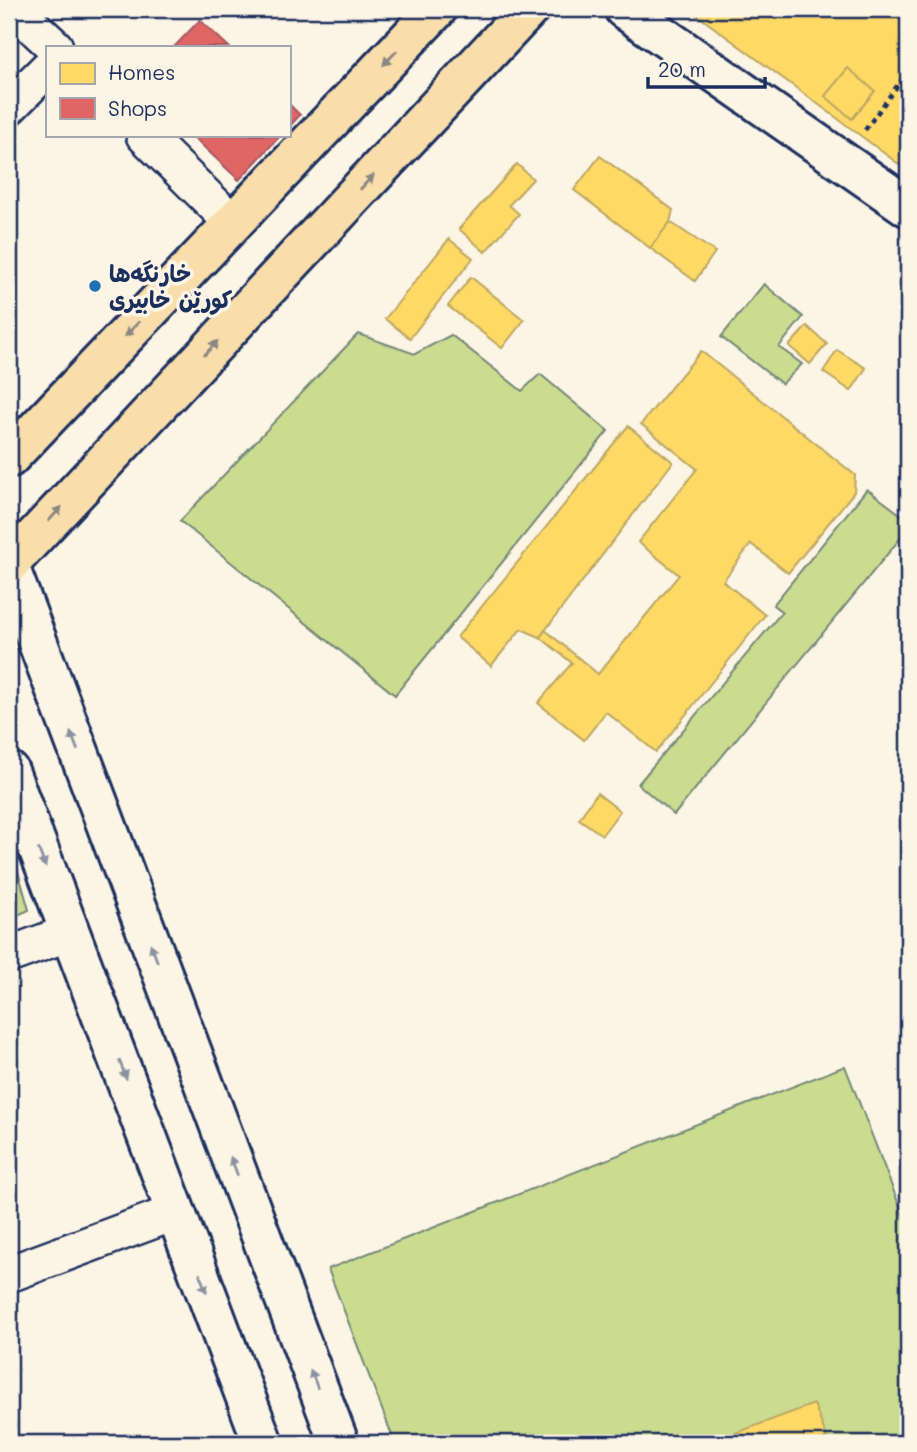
<svg xmlns="http://www.w3.org/2000/svg" width="917" height="1452" viewBox="0 0 917 1452" font-family="Mali,'Playpen Sans Arabic',sans-serif">
  <style>
    .green { fill: #cbdc90; stroke: #738677; stroke-width: 2 }
    .homes { fill: #ffd966; stroke: #bba664; stroke-width: 2 }
    .shops { fill: #e06666; stroke: #a55664; stroke-width: 2 }
    .lines { fill: none; stroke-linecap: round; stroke-linejoin: round }
    .minor-casing { stroke: #1b2f5e; stroke-width: 40 }
    .tertiary-casing { stroke: #1b2f5e; stroke-width: 44 }
    .secondary-casing { stroke: #1b2f5e; stroke-width: 44 }
    .primary-casing { stroke: #1b2f5e; stroke-width: 44 }
    .path { stroke: #1b2f5e; stroke-width: 4.5; stroke-dasharray: 5 5; stroke-linecap: butt }
    .minor { stroke: #fcf5e5; stroke-width: 35 }
    .tertiary { stroke: #fcf5e5; stroke-width: 38 }
    .secondary { stroke: #fcf5e5; stroke-width: 38 }
    .primary { stroke: #f9deab; stroke-width: 38 }
    .oneway { fill: #8a8684 }
    .oneway2 { fill: #8c92a2 }
    .poi-dot { fill: #1f6fb2; stroke: #fcf5e5; stroke-width: 2.5 }
    .labels { text-anchor: middle; dominant-baseline: central; stroke-width: 7; stroke-linejoin: round; paint-order: stroke }
    .poi-label { font-size: 23px; font-weight: bold; fill: #1b2f5e; stroke: #fcf5e5; text-anchor: start }
  </style>
  <rect width="100%" height="100%" fill="#fcf5e5"/>
  <filter id="ink" filterUnits="userSpaceOnUse"><feTurbulence type="fractalNoise" baseFrequency=".0143" numOctaves="2"/><feDisplacementMap in="SourceGraphic" scale="14" xChannelSelector="R" yChannelSelector="G"/><feConvolveMatrix kernelMatrix="1 2 1 2 8 2 1 2 1" color-interpolation-filters="sRGB"/></filter>
  <g filter="url(#ink)">
    <path class="green" d="M 764,284 L 803,317 L 779,347 L 802,364 L 782,384 L 721,337 Z
      M 358,334 L 415,354 L 451,335 L 522,391 L 540,374 L 608,431 L 395,695 L 180,521 Z
      M 867,489 L 908,520 L 908,529 L 674,815 L 638,784 L 782,612 L 773,605 Z
      M 9,839 L 29,910 L 9,919 Z
      M 845,1066 L 908,1228 L 908,1443 L 395,1443 L 328,1269 Z"/>
    <path class="homes" d="M 689,9 L 908,9 L 908,171 L 841,121 Z
      M 848,68 L 875,91 L 852,119 L 825,96 Z
      M 600,156 L 673,210 L 670,222 L 650,248 L 574,190 Z
      M 517,164 L 533,179 L 509,205 L 519,214 L 485,252 L 459,229 Z
      M 670,222 L 715,252 L 695,281 L 650,248 Z
      M 449,239 L 473,258 L 410,338 L 385,319 Z
      M 471,277 L 524,320 L 502,348 L 448,306 Z
      M 807,326 L 827,344 L 810,364 L 789,346 Z
      M 837,350 L 866,368 L 851,391 L 823,372 Z
      M 701,351 L 855,475 L 854,492 L 788,573 L 751,544 L 723,581 L 765,615 L 656,752 L 606,712 L 584,740 L 538,703 L 572,663 L 540,637 L 545,630 L 598,674 L 679,575 L 638,542 L 697,469 L 641,424 Z
      M 628,426 L 673,462 L 540,637 L 521,629 L 491,666 L 457,637 Z
      M 597,793 L 620,811 L 602,835 L 579,819 Z
      M 814,1404 L 827,1438 L 813,1443 L 709,1443 Z"/>
    <path class="shops" d="M 200,20 L 229,47 L 174,47 Z
      M 289,104 L 300,115 L 289,127 Z
      M 191,135 L 281,135 L 239,180 Z"/>
    <g class="lines">
      <defs>
        <path id="minor" d="M 14,9 L 55,47
          M 9,107 L 47,69
          M 144,135 L 233,223
          M 9,955 L 71,932
          M 9,1274 L 176,1212"/>
        <path id="tertiary" d="M 624,9 L 908,207"/>
        <path id="secondary" d="M 9,566 L 339,1443
          M 9,771 L 263,1443"/>
        <path id="primary" d="M 9,458 L 437,9
          M 9,564 L 529,9"/>
      </defs>
      <use href="#minor" class="minor-casing"/>
      <use href="#tertiary" class="tertiary-casing"/>
      <use href="#secondary" class="secondary-casing"/>
      <use href="#primary" class="primary-casing"/>
      <path class="path" d="M 865,130 L 908,71"/>
      <use href="#minor" class="minor"/>
      <use href="#tertiary" class="tertiary"/>
      <use href="#secondary" class="secondary"/>
      <use href="#primary" class="primary"/>
    </g>
    <defs><path id="oneway-solid" d="M-6-.8H1V-3.2L6.5 0L1 3.2V.8H-6Z" transform="scale(1.75)"/></defs>
    <g class="oneway">
      <use href="#oneway-solid" transform="translate(390 58) rotate(134)"/>
      <use href="#oneway-solid" transform="translate(367 182) rotate(-47)"/>
      <use href="#oneway-solid" transform="translate(132 329) rotate(134)"/>
      <use href="#oneway-solid" transform="translate(211 348) rotate(-47)"/>
      <use href="#oneway-solid" transform="translate(55 514) rotate(-47)"/>
    </g>
    <g class="oneway2">
      <use href="#oneway-solid" transform="translate(74 741) rotate(-111)"/>
      <use href="#oneway-solid" transform="translate(42 858) rotate(69)"/>
      <use href="#oneway-solid" transform="translate(154 953) rotate(-111)"/>
      <use href="#oneway-solid" transform="translate(123 1070) rotate(69)"/>
      <use href="#oneway-solid" transform="translate(234 1166) rotate(-111)"/>
      <use href="#oneway-solid" transform="translate(203 1283) rotate(69)"/>
      <use href="#oneway-solid" transform="translate(314 1379) rotate(-111)"/>
    </g>
  </g>
  <circle class="poi-dot" cx="95" cy="286" r="7"/>
  <g class="labels">
    <g class="poi-label">
      <text x="109" y="273">خارنگه‌ها<tspan x="109" dy="26">كورێن خابيرى</tspan></text>
    </g>
  </g>
  <rect width="917" height="1452" fill="none" stroke="#fcf5e5" stroke-width="35"/>
  <rect x="18" y="18" width="882" height="1417" fill="none" stroke="#1b2f5e" stroke-width="2.5" filter="url(#ink)"/>
  <rect x="46" y="46" width="245" height="91" fill="#fcf5e5" stroke="#a2a6af" stroke-width="2"/>
  <rect x="60" y="63" width="35" height="21" fill="#ffd966" stroke="#a2a6af" stroke-width="2"/>
  <text x="108" y="80" font-size="21" fill="#1b2f5e">Homes</text>
  <rect x="60" y="98" width="35" height="21" fill="#e06666" stroke="#a2a6af" stroke-width="2"/>
  <text x="108" y="116" font-size="21" fill="#1b2f5e">Shops</text>
  <path d="M648 77v10h117v-10" fill="none" stroke="#1b2f5e" stroke-width="3.5"/>
  <text x="658" y="77" font-size="21" fill="#1b2f5e" stroke="#fcf5e5" stroke-width="5" paint-order="stroke">20 m</text>
</svg>
